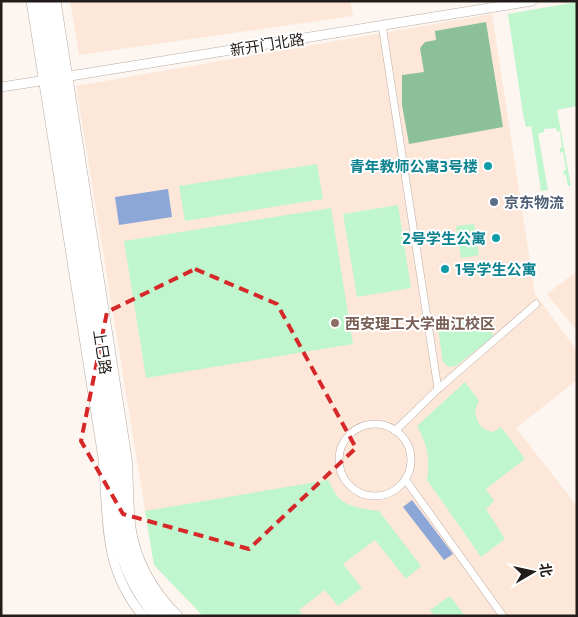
<svg xmlns="http://www.w3.org/2000/svg" width="578" height="617" viewBox="0 0 578 617" font-family="'Exo 2','Noto Sans SC',sans-serif">
  <style>
    .built { fill: #fce7d9 }
    .green { fill: #c0f6ce }
    .forest { fill: #8bc099 }
    .water { fill: #8da6d8 }
    .lines { fill: none; stroke-linecap: round; stroke-linejoin: round }
    .minor-casing { stroke: #baaca4; stroke-width: 8 }
    .tertiary-casing { stroke: #baaca4; stroke-width: 10 }
    .secondary-casing { stroke: #baaca4; stroke-width: 11 }
    .minor { stroke: #fff; stroke-width: 7 }
    .tertiary { stroke: #fff; stroke-width: 9 }
    .secondary { stroke: #fff; stroke-width: 10 }
    .marked { fill: none; stroke: #d62828; stroke-width: 4; stroke-dasharray: 10 6; stroke-linejoin: round }
    .culture-dot { fill: #0f9aa8; stroke: #fff; stroke-width: 2 }
    .service-dot { fill: #5c6f8a; stroke: #fff; stroke-width: 2 }
    .education-dot { fill: #8d6e63; stroke: #fff; stroke-width: 2 }
    .labels { text-anchor: middle; dominant-baseline: central; stroke-width: 4; stroke-linejoin: round; paint-order: stroke }
    .street-label { font-size: 15px; fill: #221d1a; stroke: #fff }
    .culture-label { font-size: 15px; font-weight: bold; fill: #0d838f; stroke: #fff; text-anchor: end }
    .service-label { font-size: 15px; font-weight: bold; fill: #4e5e75; stroke: #fff; text-anchor: start }
    .education-label { font-size: 15px; font-weight: bold; fill: #785e54; stroke: #fff; text-anchor: start }
  </style>
  <rect width="100%" height="100%" fill="#fdf5ef"/>
  <path class="built" d="M 70,1 L 350,1 L 353,16 L 79,55 Z
    M 492,14 L 535,294 L 577,351 L 577,380 L 516,428 L 577,506 L 577,616 L 203,616 L 154,565 L 76,86 Z
    M 577,271 L 577,331 L 547,294 Z"/>
  <path class="green" d="M 577,2 L 577,106 L 557,110 L 571,186 L 568,186 L 566,175 L 564,175 L 563,171 L 566,170 L 563,152 L 560,153 L 560,148 L 562,148 L 560,131 L 557,132 L 556,128 L 544,129 L 544,132 L 538,134 L 548,190 L 541,191 L 531,126 L 526,127 L 523,114 L 508,14 Z
    M 317,164 L 323,199 L 185,221 L 179,186 Z
    M 398,205 L 411,288 L 357,297 L 343,214 Z
    M 331,208 L 353,344 L 146,378 L 124,241 Z
    M 474,224 L 479,255 L 461,258 L 456,226 Z
    M 476,315 L 494,336 L 456,366 L 449,367 L 443,362 L 437,322 Z
    M 465,382 L 479,401 L 475,410 C 477,423 480,429 493,432 L 501,427 L 525,459 L 486,489 L 494,501 L 486,509 L 505,539 L 481,557 L 427,480 C 430,456 428,447 417,426 Z
    M 328,480 C 331,485 334,492 338,497 C 348,508 366,509 379,511 L 421,566 L 406,579 L 375,540 L 343,564 L 362,588 L 338,606 L 325,590 L 299,610 L 303,616 L 203,616 L 154,565 L 145,511 Z
    M 450,596 L 465,616 L 435,616 L 430,610 Z"/>
  <path class="forest" d="M 486,22 L 503,127 L 409,144 L 402,105 L 402,75 L 424,72 L 420,48 L 425,42 L 436,40 L 435,31 Z"/>
  <path class="water" d="M 168,189 L 172,217 L 119,225 L 115,197 Z
    M 412,500 L 453,554 L 444,560 L 403,507 Z"/>
  <g class="lines">
    <defs>
      <path id="minor" d="M 382,25 L 438,389
        M339 460a36 36 0 1 1 72 0a36 36 0 1 1-72 0Z
        M 395,431 L 438,389 L 536,304
        M 405,479 L 503,616"/>
      <path id="tertiary" d="M 31,1 L 103,458 C 109,517 101,566 143,616
        M 56,1 L 127,458 C 129,482 128,505 131,528 C 136,562 154,592 178,616
        M 64,77 L 532,1
        M 1,87 L 47,80"/>
      <path id="secondary" d="M 40,1 L 108,439 C 118,509 105,555 155,616
        M 48,1 L 118,453 C 120,474 119,497 122,518 C 126,554 140,590 166,616"/>
    </defs>
    <use href="#minor" class="minor-casing"/>
    <use href="#tertiary" class="tertiary-casing"/>
    <use href="#secondary" class="secondary-casing"/>
    <use href="#minor" class="minor"/>
    <use href="#tertiary" class="tertiary"/>
    <use href="#secondary" class="secondary"/>
  </g>
  <path class="marked" d="M 195,269 L 277,304 L 356,448 L 249,549 L 123,514 L 81,441 L 107,312 Z"/>
  <g class="culture-dot">
    <circle cx="488" cy="166" r="5"/>
    <circle cx="496" cy="238" r="5"/>
    <circle cx="445" cy="269" r="5"/>
  </g>
  <circle class="service-dot" cx="494" cy="202" r="5"/>
  <circle class="education-dot" cx="335" cy="323" r="5"/>
  <g class="labels">
    <g class="street-label">
      <text transform="translate(267 44) rotate(-9)">新开门北路</text>
      <text transform="translate(103 352) rotate(81)">上巳路</text>
    </g>
    <g class="culture-label">
      <text x="478" y="166">青年教师公寓3号楼</text>
      <text x="486" y="238">2号学生公寓</text>
      <text x="455" y="269" text-anchor="start">1号学生公寓</text>
    </g>
    <g class="service-label">
      <text x="504" y="202">京东物流</text>
    </g>
    <g class="education-label">
      <text x="345" y="323">西安理工大学曲江校区</text>
    </g>
  </g>
  <rect width="578" height="617" fill="none" stroke="#221d1a" stroke-width="5"/>
  <g transform="translate(533 572) rotate(81)" stroke="#ffffff" stroke-width="4" paint-order="stroke">
  <path d="M0-4L9 19L0 12L-9 19Z" fill="#221d1a"/>
  <text y="-8" font-size="14" font-weight="bold" text-anchor="middle" fill="#221d1a">北</text>
  </g>
</svg>
